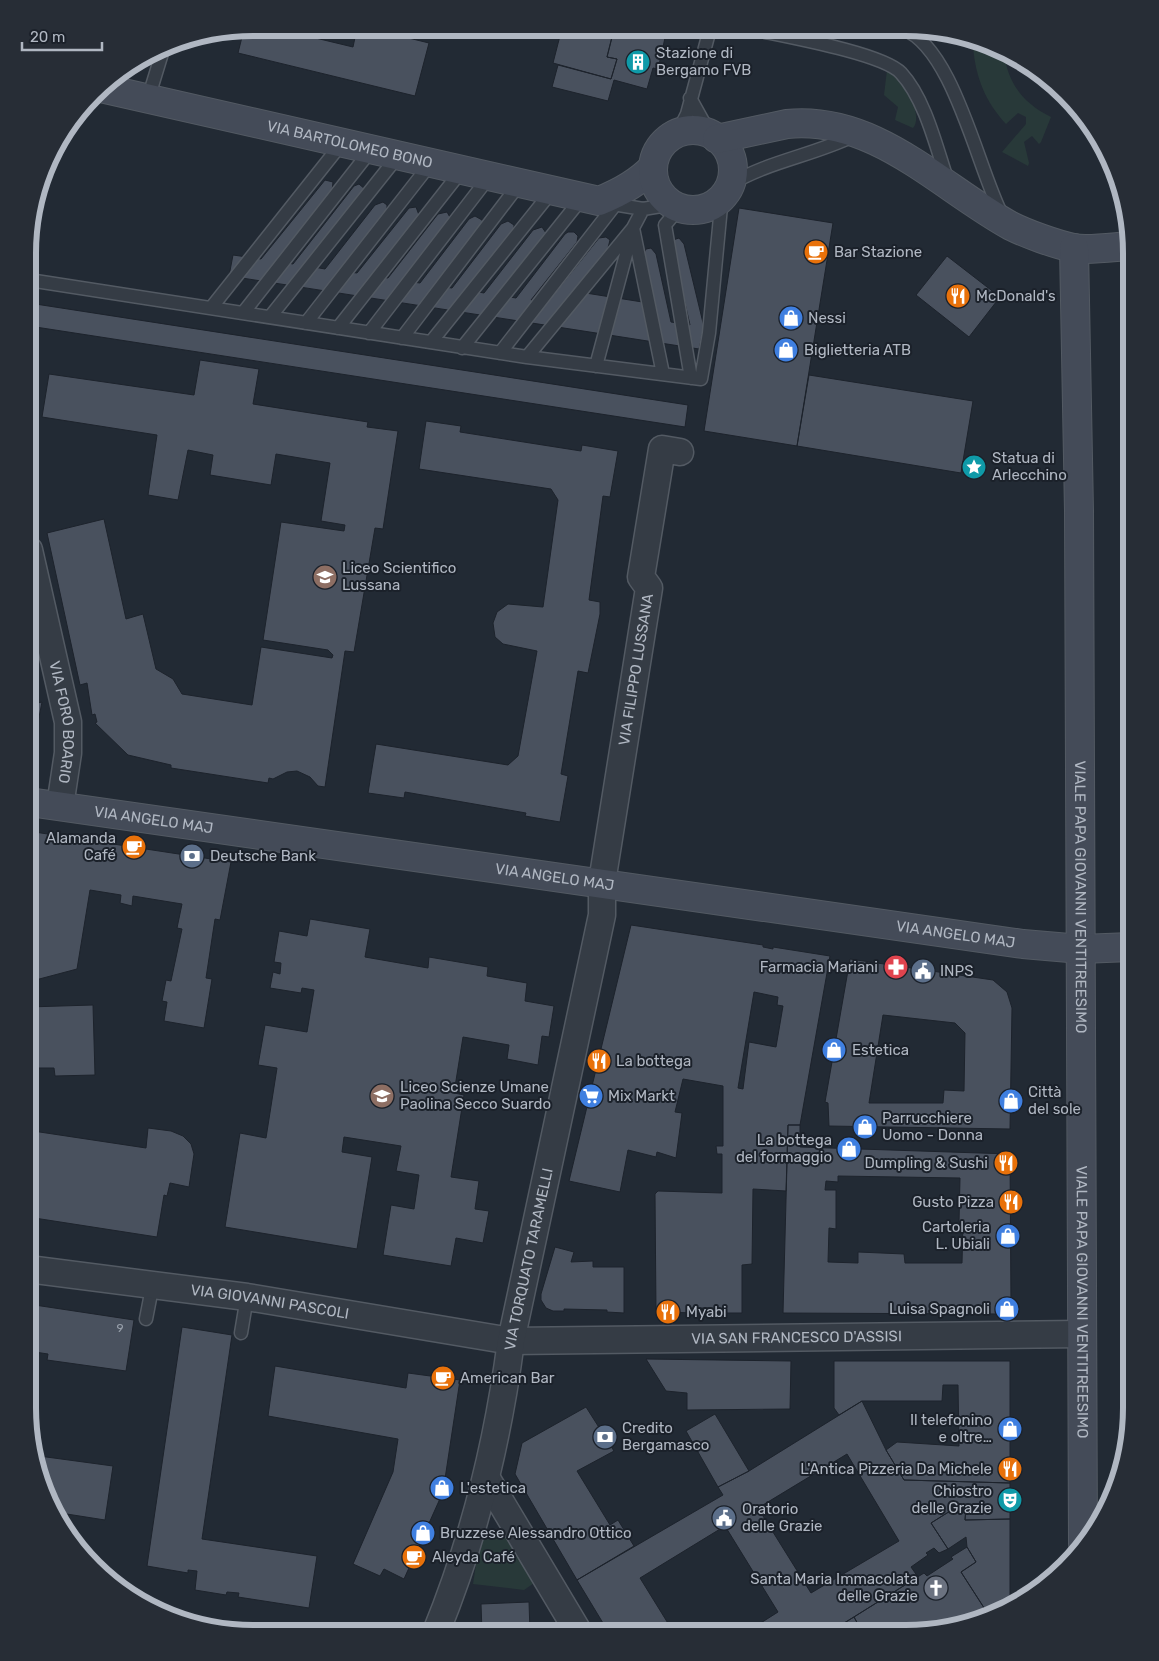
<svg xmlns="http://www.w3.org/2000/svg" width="1159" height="1661" viewBox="0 0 1159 1661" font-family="Rubik,sans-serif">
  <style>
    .green { fill: #283939 }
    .building { fill: #49515e; stroke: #1d232c; fill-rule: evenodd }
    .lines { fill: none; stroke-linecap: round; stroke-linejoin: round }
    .lane-casing { stroke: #535a63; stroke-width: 15 }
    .street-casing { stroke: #535a63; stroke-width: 29 }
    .secondary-casing { stroke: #535a63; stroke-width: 30 }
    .lane { stroke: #353c45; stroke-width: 12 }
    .street { stroke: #353c45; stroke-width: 26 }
    .secondary { stroke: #444b58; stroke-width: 28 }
    .labels { text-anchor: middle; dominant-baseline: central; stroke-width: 4; stroke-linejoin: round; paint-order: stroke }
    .number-label { font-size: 12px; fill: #969ea9 }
    .poi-label { font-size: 15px; fill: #b0b7c2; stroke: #1b212a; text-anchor: start }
    .street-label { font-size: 15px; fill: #b0b7c2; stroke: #1b212a }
    .rim { fill: none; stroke: #b0b7c2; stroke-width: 6 }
  </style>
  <rect width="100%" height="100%" fill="#222a34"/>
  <path class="green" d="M 973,47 L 996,47 L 1004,51 C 1007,83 1023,103 1051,117 L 1041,142 L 1039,144 L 1032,136 L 1024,142 L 1029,163 L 1028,166 L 1002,152 L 1026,124 L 1026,117 L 1018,113 L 1006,124 C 985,101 976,78 973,47 Z
    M 887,70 C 892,74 898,78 902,83 C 910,93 922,118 913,128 L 895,120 L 898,107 L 884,95 Z
    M 495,1531 L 513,1542 L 537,1581 L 524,1590 L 473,1584 L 480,1539 Z"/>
  <path class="building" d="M 254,28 L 274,28 L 353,47 L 357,28 L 368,28 L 429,43 L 415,96 L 238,53 L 244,29 Z
    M 562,28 L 614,29 L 607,57 L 617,59 L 611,79 L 553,63 Z
    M 614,29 L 667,29 L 658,69 L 653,68 L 647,89 L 614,80 L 608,101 L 552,87 L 558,65 L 611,79 L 617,59 L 607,57 Z
    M 325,180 L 333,182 L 332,191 L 276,261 L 293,264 L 354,186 L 359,184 L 366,190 L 308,266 L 325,269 L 375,205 L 383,202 L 387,205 L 387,209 L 340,271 L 357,273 L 409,208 L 416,207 L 419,215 L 371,276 L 388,278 L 438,214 L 447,212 L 451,219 L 403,281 L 420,283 L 469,219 L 475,216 L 482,220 L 483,223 L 435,286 L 452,288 L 501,224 L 508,221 L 514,225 L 514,230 L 467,290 L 484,293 L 533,230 L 542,227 L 546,233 L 498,295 L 516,298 L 565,234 L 568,232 L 574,232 L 578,236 L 577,242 L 531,300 L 547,303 L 599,238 L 606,237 L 610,240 L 608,248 L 573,291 L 655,304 L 643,255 L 646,249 L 651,248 L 656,254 L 671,322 L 690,325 L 672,247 L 673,240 L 679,238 L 684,244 L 704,327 L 699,349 L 229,276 L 233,255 L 261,259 Z
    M 739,208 L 833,223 L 797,446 L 704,431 Z
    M 947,256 L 1000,297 L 969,337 L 916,295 Z
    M 29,303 L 688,405 L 685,427 L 29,326 Z
    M 200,360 L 259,369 L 253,404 L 368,422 L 367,427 L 398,431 L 383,529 L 375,528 L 354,652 L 345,651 L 325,787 L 318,786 L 310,777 L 297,771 L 287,772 L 273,779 L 269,778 L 268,783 L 171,768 L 171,765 L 128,755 L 95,723 L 97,722 L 95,714 L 92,715 L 87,683 L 80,685 L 47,533 L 104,519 L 126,619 L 143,614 L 156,669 L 173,679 L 182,694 L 252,705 L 261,647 L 332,658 L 333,655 L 328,650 L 263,640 L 281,522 L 344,531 L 345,525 L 321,521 L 330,463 L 276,454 L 271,485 L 210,475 L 213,455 L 188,450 L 178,500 L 148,495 L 157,435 L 42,417 L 49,374 L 194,395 Z
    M 809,375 L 973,401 L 961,473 L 797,446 Z
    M 426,421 L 461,426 L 460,432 L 581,451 L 582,445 L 618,451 L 610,497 L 603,496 L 589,600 L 600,602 L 600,614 L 588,673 L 578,671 L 561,774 L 568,776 L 560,822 L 525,816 L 526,813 L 405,792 L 404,798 L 368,793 L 376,744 L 508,765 L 518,756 L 537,651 L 503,644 L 495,637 L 493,623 L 497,612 L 508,604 L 543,607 L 558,500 L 551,489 L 419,469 Z
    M 32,656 L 38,683 L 29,685 L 29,657 Z
    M 42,702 L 29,768 L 29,705 Z
    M 28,831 L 231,862 L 220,920 L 215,919 L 213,932 L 206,978 L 212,979 L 204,1028 L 164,1021 L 167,1002 L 162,1001 L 166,980 L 171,981 L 182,929 L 177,928 L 182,904 L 133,896 L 132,906 L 120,903 L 121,895 L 90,890 L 77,969 L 28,982 Z
    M 310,919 L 370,929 L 365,957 L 428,968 L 429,957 L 488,967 L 487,976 L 527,983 L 525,1001 L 554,1006 L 549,1037 L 542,1036 L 538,1065 L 507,1059 L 509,1045 L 463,1037 L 454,1093 L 464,1095 L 451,1177 L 479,1181 L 475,1209 L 489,1211 L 483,1243 L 456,1238 L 451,1266 L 383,1255 L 391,1205 L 414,1209 L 419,1175 L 396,1171 L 401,1146 L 344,1137 L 342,1152 L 372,1157 L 357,1249 L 225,1227 L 240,1133 L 266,1138 L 277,1068 L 258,1065 L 265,1025 L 307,1032 L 314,990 L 302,988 L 301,993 L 270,988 L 273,972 L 280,974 L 281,963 L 274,962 L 279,931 L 307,936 Z
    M 631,925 L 763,945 L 763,947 L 773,949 L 773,947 L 830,956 L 800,1125 L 788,1125 L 786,1191 L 753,1189 L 752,1264 L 742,1265 L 742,1313 L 709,1313 L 709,1308 L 700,1308 L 700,1313 L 656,1312 L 655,1194 L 658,1191 L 722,1193 L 722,1154 L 717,1154 L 716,1146 L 723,1146 L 723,1086 L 683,1079 L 675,1112 L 682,1113 L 676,1158 L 657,1152 L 656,1157 L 628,1150 L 620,1192 L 569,1181 ZM 754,992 L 778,997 L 777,1005 L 783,1006 L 776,1047 L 749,1042 L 743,1089 L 738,1088 Z
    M 850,959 L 993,980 L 1007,992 L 1012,1008 L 1010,1129 L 829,1126 L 828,1103 L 825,1102 ZM 883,1015 L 955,1023 L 965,1033 L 964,1091 L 944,1090 L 943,1103 L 869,1103 Z
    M 93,1005 L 95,1075 L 55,1076 L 54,1068 L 28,1068 L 28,1007 Z
    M 28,1116 L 35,1117 L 33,1131 L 146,1148 L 148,1128 L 171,1131 L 183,1136 L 191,1144 L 194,1154 L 189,1187 L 170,1183 L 167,1196 L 164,1195 L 157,1237 L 28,1217 Z
    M 788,1125 L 800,1125 L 800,1147 L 1010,1154 L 1011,1304 L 1002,1314 L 783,1313 ZM 838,1176 L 960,1178 L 959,1222 L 963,1222 L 962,1263 L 905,1263 L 904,1254 L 858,1252 L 858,1263 L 828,1262 L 829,1228 L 836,1229 L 836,1190 L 825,1190 L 826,1181 L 838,1182 Z
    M 555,1247 L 574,1252 L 571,1262 L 593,1261 L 593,1267 L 624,1267 L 624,1313 L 607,1312 L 607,1310 L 564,1309 L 564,1311 L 553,1311 L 546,1308 L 541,1300 L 541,1294 Z
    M 28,1304 L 134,1320 L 126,1371 L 47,1360 L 48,1354 L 28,1351 L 29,1416 L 28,1408 Z
    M 182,1327 L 232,1335 L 202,1539 L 317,1556 L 309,1608 L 238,1597 L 239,1593 L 227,1592 L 226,1595 L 195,1590 L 197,1571 L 188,1570 L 188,1573 L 147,1566 Z
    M 646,1359 L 791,1361 L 790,1409 L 687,1410 L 687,1393 L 666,1391 Z
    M 834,1361 L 1010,1361 L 1010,1483 L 904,1480 L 886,1450 L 897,1442 L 959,1446 L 958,1385 L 943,1385 L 942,1401 L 862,1401 L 839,1415 L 834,1408 Z
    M 275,1366 L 406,1388 L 408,1373 L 460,1380 L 443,1492 L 404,1579 L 384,1569 L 380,1576 L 353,1564 L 393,1472 L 398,1439 L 268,1416 Z
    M 862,1401 L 886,1450 L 904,1480 L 1010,1483 L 1010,1519 L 965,1520 L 966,1508 L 955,1508 L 931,1523 L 948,1549 L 939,1553 L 934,1548 L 926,1553 L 928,1555 L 911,1567 L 918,1577 L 828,1633 L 745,1633 L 778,1612 L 725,1526 L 640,1578 L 674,1633 L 609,1633 L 577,1580 L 723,1495 L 718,1487 L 749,1471 ZM 847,1454 L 899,1541 L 811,1593 L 758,1508 Z
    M 586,1407 L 614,1451 L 577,1471 L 610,1525 L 618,1520 L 634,1546 L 577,1580 L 515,1474 L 522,1443 Z
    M 715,1414 L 749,1471 L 718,1487 L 686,1431 Z
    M 39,1456 L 113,1466 L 105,1520 L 54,1512 L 51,1507 Z
    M 955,1508 L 966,1508 L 965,1520 L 1010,1519 L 1010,1607 L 1005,1610 L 988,1614 L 961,1572 L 976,1562 L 967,1547 L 966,1537 L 948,1549 L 931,1523 Z
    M 967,1547 L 976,1562 L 961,1572 L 988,1614 L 906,1633 L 863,1633 L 854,1617 L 924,1573 L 927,1576 L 953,1559 L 951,1557 Z
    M 529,1602 L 530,1632 L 482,1632 L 481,1604 Z
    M 854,1617 L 862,1632 L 860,1633 L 828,1633 Z
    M 404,1622 L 408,1625 L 408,1632 L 388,1632 Z"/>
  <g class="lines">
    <defs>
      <path id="lane" d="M 751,29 C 783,36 882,53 901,73 C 925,99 936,146 947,179
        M 903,29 C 953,47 978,169 1002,215
        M 690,98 L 710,134
        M 148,99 L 163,50
        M 673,135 L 681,126 L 687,114 L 710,29
        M 729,185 C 769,161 811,156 853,136
        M 607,203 L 643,209 L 673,204
        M 680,207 L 665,225 L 691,378
        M 633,228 L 663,374
        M 29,280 L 527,357 L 701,379 L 709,333 L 722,196
        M 211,308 L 342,143
        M 243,313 L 371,150
        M 270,317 L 398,156
        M 306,323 L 431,163
        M 338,328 L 462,170
        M 369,333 L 489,177
        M 402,338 L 520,183
        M 431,342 L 552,191
        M 462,348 L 582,198
        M 500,353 L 615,205
        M 527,357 L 633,228 L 643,209
        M 596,366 L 632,232
        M 146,1319 L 153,1283
        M 241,1333 L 247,1297"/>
      <g id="street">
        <path id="s1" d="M 29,550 L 68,722 L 68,753 L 60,806"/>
        <path id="s2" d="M 28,1269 L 247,1297 L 511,1341 L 1081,1334"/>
        <path d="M 487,1479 L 579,1633"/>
        <path id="s3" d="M 436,1632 C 474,1539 498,1441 511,1341 L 602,915 L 602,882 L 649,588 L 641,577 L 662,449 L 680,452"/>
      </g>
      <g id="secondary">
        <path id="s4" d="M 101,88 L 599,201 C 619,193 638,183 653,167"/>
        <circle cx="693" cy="170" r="40"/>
        <path d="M 717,139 L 787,124 C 875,115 940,187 1011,226 C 1027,234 1055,244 1073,248 C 1087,251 1114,247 1130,246"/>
        <path id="s5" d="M 1074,248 L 1079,511 L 1083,1544"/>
        <path id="s6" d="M 29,802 L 1023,944 L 1081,949 L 1131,947"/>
      </g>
    </defs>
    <use href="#lane" class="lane-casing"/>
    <use href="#street" class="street-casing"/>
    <use href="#secondary" class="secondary-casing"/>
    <use href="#lane" class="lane"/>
    <use href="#street" class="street"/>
    <use href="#secondary" class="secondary"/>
  </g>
  <defs>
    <symbol id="building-disc" viewBox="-11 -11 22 22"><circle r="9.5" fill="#0f9aa8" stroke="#1b212a"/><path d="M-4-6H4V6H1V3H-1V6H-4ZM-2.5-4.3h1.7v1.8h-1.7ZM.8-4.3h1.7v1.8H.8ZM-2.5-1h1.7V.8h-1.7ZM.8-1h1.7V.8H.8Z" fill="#fff"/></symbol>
    <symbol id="cafe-disc" viewBox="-11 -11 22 22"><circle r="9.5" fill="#e8710a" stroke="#1b212a"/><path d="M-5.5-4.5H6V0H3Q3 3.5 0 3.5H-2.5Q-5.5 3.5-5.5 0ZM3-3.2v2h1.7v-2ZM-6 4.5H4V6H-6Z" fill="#fff"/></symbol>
    <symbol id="restaurant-disc" viewBox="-11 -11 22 22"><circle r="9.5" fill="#e8710a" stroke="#1b212a"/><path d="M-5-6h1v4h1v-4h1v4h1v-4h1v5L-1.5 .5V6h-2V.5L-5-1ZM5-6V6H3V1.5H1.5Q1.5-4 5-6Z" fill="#fff"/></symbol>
    <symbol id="shop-disc" viewBox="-11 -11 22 22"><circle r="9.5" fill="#3f7fe0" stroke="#1b212a"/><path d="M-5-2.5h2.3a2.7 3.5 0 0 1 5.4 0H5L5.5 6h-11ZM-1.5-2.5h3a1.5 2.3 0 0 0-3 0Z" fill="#fff"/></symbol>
    <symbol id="sight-disc" viewBox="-11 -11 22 22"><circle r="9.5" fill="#0f9aa8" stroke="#1b212a"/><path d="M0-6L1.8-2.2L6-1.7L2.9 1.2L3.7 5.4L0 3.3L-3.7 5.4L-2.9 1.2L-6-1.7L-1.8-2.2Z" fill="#fff"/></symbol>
    <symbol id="school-disc" viewBox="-11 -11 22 22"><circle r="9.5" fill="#8d6e63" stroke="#1b212a"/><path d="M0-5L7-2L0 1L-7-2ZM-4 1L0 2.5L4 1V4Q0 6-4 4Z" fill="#fff"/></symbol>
    <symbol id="bank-disc" viewBox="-11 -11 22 22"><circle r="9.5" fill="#5c6f8a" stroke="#1b212a"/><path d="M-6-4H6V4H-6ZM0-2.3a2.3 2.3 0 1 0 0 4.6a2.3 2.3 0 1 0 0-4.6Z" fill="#fff"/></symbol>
    <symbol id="pharmacy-disc" viewBox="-11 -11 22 22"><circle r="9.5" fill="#e0444e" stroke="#1b212a"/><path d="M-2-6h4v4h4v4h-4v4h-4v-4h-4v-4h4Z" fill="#fff"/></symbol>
    <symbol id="civic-disc" viewBox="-11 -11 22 22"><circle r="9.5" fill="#5c6f8a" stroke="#1b212a"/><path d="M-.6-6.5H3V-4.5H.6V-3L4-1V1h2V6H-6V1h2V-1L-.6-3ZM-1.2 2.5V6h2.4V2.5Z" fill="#fff"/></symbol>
    <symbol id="supermarket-disc" viewBox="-11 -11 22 22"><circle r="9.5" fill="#3f7fe0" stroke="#1b212a"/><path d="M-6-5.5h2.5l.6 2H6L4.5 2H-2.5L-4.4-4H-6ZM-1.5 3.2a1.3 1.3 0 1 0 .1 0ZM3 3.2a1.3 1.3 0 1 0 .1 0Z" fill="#fff"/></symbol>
    <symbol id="theatre-disc" viewBox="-11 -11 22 22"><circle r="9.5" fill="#0f9aa8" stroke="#1b212a"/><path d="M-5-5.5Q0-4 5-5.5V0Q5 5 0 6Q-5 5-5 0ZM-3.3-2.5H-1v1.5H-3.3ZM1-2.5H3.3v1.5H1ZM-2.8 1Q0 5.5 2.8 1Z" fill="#fff"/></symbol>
    <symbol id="church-disc" viewBox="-11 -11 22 22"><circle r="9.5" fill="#6b7280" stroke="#1b212a"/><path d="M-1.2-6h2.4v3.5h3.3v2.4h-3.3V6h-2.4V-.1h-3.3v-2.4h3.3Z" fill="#fff"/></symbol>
  </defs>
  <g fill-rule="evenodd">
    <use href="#building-disc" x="624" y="48" width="28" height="28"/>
    <use href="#cafe-disc" x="802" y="238" width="28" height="28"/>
    <use href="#restaurant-disc" x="944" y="282" width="28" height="28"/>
    <use href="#shop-disc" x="777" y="304" width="28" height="28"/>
    <use href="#shop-disc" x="772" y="336" width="28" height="28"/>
    <use href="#sight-disc" x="960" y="453" width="28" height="28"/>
    <use href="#school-disc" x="311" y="563" width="28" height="28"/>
    <use href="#cafe-disc" x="120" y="833" width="28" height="28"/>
    <use href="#bank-disc" x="178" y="842" width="28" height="28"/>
    <use href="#pharmacy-disc" x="882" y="953" width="28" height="28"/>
    <use href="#civic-disc" x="909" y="957" width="28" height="28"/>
    <use href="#shop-disc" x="820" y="1036" width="28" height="28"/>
    <use href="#restaurant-disc" x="585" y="1047" width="28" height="28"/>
    <use href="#school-disc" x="368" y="1082" width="28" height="28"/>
    <use href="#supermarket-disc" x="577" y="1082" width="28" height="28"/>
    <use href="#shop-disc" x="997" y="1087" width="28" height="28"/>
    <use href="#shop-disc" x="851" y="1113" width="28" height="28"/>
    <use href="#shop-disc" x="835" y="1135" width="28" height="28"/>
    <use href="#restaurant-disc" x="992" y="1149" width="28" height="28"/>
    <use href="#restaurant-disc" x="997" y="1188" width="28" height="28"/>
    <use href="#shop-disc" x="994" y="1222" width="28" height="28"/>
    <use href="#shop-disc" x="993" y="1295" width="28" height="28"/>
    <use href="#restaurant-disc" x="654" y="1298" width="28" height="28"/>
    <use href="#cafe-disc" x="429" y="1364" width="28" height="28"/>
    <use href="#shop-disc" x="996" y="1415" width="28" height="28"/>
    <use href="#bank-disc" x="591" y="1423" width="28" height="28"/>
    <use href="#restaurant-disc" x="996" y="1455" width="28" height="28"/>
    <use href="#shop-disc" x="428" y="1474" width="28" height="28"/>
    <use href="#theatre-disc" x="996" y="1486" width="28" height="28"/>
    <use href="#civic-disc" x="710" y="1504" width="28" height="28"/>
    <use href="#shop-disc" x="409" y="1519" width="28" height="28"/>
    <use href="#cafe-disc" x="400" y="1543" width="28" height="28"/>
    <use href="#church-disc" x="922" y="1574" width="28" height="28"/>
  </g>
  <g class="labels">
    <g class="number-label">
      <text x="120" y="1328">9</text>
    </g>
    <g class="poi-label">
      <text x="656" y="53">Stazione di<tspan x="656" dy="17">Bergamo FVB</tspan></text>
      <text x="834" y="252">Bar Stazione</text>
      <text x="976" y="296">McDonald's</text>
      <text x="808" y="318">Nessi</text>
      <text x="804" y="350">Biglietteria ATB</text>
      <text x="992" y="458">Statua di<tspan x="992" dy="17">Arlecchino</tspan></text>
      <text x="342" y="568">Liceo Scientifico<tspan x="342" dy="17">Lussana</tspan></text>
      <text x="116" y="838" text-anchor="end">Alamanda<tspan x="116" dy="17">Café</tspan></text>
      <text x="210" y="856">Deutsche Bank</text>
      <text x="878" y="967" text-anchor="end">Farmacia Mariani</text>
      <text x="940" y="971">INPS</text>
      <text x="852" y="1050">Estetica</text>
      <text x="616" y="1061">La bottega</text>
      <text x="400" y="1087">Liceo Scienze Umane<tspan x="400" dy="17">Paolina Secco Suardo</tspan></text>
      <text x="1028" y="1092">Città<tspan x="1028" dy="17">del sole</tspan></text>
      <text x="608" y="1096">Mix Markt</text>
      <text x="882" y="1118">Parrucchiere<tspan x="882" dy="17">Uomo - Donna</tspan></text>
      <text x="832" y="1140" text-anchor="end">La bottega<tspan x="832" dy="17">del formaggio</tspan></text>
      <text x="988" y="1163" text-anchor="end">Dumpling &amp; Sushi</text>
      <text x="994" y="1202" text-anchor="end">Gusto Pizza</text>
      <text x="990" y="1227" text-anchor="end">Cartoleria<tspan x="990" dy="17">L. Ubiali</tspan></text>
      <text x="990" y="1309" text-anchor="end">Luisa Spagnoli</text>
      <text x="686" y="1312">Myabi</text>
      <text x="460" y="1378">American Bar</text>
      <text x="992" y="1420" text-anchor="end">Il telefonino<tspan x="992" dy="17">e oltre…</tspan></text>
      <text x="622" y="1428">Credito<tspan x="622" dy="17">Bergamasco</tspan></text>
      <text x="992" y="1469" text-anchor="end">L'Antica Pizzeria Da Michele</text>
      <text x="460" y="1488">L'estetica</text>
      <text x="992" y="1491" text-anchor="end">Chiostro<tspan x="992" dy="17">delle Grazie</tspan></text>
      <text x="742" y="1509">Oratorio<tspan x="742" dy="17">delle Grazie</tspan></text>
      <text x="440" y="1533">Bruzzese Alessandro Ottico</text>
      <text x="432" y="1557">Aleyda Café</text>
      <text x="918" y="1579" text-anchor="end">Santa Maria Immacolata<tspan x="918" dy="17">delle Grazie</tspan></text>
    </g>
    <g class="street-label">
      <text stroke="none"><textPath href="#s4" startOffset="255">VIA BARTOLOMEO BONO</textPath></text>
      <text stroke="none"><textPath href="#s3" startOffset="985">VIA FILIPPO LUSSANA</textPath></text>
      <text stroke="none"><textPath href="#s1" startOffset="176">VIA FORO BOARIO</textPath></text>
      <text stroke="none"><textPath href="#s6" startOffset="126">VIA ANGELO MAJ</textPath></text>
      <text stroke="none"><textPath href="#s6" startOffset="531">VIA ANGELO MAJ</textPath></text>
      <text stroke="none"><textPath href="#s5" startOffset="649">VIALE PAPA GIOVANNI VENTITREESIMO</textPath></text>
      <text stroke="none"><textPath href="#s6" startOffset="936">VIA ANGELO MAJ</textPath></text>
      <text stroke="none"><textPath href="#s3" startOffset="385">VIA TORQUATO TARAMELLI</textPath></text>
      <text stroke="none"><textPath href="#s2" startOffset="244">VIA GIOVANNI PASCOLI</textPath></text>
      <text stroke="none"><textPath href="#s5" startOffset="1054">VIALE PAPA GIOVANNI VENTITREESIMO</textPath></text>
      <text stroke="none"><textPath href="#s2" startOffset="774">VIA SAN FRANCESCO D'ASSISI</textPath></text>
    </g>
  </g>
  <path d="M0 0H1159V1661H0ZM253 36H906A217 217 0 0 1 1123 253V1408A217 217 0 0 1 906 1625H253A217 217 0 0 1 36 1408V253A217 217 0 0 1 253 36Z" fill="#272d36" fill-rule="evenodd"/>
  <path class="rim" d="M253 36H906A217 217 0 0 1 1123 253V1408A217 217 0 0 1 906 1625H253A217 217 0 0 1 36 1408V253A217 217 0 0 1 253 36Z"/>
  <path d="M22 42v8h80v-8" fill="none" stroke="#b0b7c2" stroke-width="2.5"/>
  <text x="30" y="42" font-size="15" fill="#b0b7c2" stroke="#1b212a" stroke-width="4" paint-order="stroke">20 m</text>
</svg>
